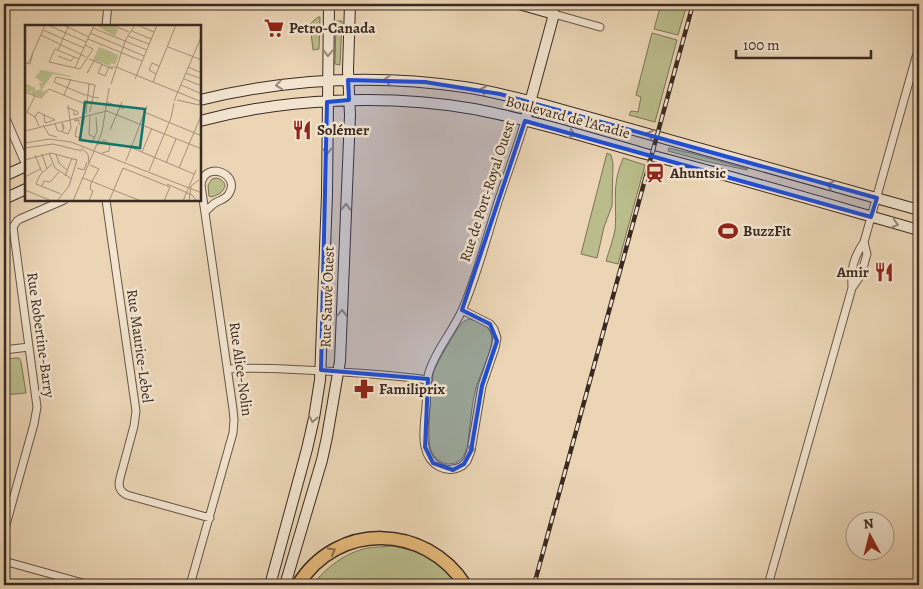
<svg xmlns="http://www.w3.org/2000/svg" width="923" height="589" viewBox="0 0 923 589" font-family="Alegreya,serif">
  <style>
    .green { fill: #babc8b; stroke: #7a7356 }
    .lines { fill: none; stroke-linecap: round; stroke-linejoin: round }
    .street-casing { stroke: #675547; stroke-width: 9 }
    .secondary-casing { stroke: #3b2a22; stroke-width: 12 }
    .highway-casing { stroke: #3b2a22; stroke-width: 15 }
    .street { stroke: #f2e4cf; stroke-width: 7 }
    .secondary { stroke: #f2e4cf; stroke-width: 10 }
    .highway { stroke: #e6ba7a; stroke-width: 12 }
    .rail-casing { stroke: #3b2a22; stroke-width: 4.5 }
    .rail { stroke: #f2e4cf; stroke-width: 2.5; stroke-dasharray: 8; stroke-linecap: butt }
    .oneway { stroke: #968778 }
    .oneway2 { stroke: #886b4a }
    .marked { fill: #1d4ed8; fill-opacity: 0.2; stroke: #1d4ed8; stroke-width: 4; stroke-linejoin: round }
    .labels { text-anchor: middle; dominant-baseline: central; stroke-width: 5; stroke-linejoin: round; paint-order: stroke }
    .poi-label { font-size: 15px; font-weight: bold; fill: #3b2a22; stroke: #f2e4cf; text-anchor: start }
    .street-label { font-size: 15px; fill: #3b2a22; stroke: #f2e4cf }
    .inset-road { fill: none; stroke: #a5917a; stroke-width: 1 }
    .view { fill: #0f766e; fill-opacity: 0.15; stroke: #0f766e; stroke-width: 2.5 }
    .inset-edge { fill: none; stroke: #3b2a22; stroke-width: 2.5 }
  </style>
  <rect width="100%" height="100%" fill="#ebd5b5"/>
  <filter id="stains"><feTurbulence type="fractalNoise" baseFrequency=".004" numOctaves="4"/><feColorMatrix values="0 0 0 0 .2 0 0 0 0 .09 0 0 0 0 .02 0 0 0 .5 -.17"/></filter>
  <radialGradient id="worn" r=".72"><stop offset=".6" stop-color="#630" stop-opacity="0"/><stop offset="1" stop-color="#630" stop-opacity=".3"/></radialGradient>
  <path class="green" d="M 661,4 L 687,4 L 678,35 L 654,29 Z
    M 318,17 L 320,17 L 319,49 L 313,50 L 310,24 Z
    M 336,21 L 342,21 L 340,65 L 335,64 Z
    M 652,33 L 677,40 L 655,122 L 629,115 L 631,111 L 638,112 L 641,97 L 636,95 Z
    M 543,113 L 610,132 L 610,134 L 542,115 Z
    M 669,148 L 685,152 L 687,152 L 748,169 L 747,170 L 705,161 L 668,151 Z
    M 607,153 L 611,155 L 613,164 L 612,206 L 604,227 L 597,258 L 581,254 Z
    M 623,158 L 645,165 L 618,264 L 606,261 C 609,251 613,240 615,230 C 617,213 613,190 618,173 C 619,168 621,165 623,158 Z
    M 216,178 C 222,179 228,184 223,190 C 221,194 216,195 212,197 L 209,196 L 208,185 L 212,179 Z
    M 470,319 C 478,321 488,325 491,333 C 496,345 479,375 476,388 C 472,402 471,418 469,433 C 468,440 468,449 464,455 C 461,461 455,464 448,464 C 439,463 432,455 430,447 C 427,438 431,381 434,371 C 437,363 457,327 463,322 C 466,320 467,320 470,319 Z
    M 15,358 L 19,358 L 21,362 L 26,393 L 4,395 L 4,360 Z
    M 392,546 L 413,550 L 434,557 L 463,585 L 312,585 C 326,568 346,552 368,548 C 375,547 384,547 392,546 Z"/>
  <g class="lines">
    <defs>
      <path id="street" d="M 556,4 L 554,14 L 600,27
        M 106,26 L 108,4
        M 4,114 L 26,165
        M 106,200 L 136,411 L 134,426 L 120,478 C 118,486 119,491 127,495 L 210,518
        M 852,288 L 861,275 L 867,254 L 864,242
        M 462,310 L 490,324 L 494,329 L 497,338 L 495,348 L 482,386 L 471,451 L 467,461 L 462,466 C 446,475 429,465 425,447 C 422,434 425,419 426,406 C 427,395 426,382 429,372 C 436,349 454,330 463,308 C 479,271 488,231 501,193 C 509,169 518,145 525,121
        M 4,350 L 29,347
        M 228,369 C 253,367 279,369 305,370 C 346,372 387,374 428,380
        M 4,532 L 34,424 L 37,407 L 13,227 L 17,221 L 20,219 L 64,200
        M 4,561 L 90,585
        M 190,585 L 233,433 L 234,420 L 233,409 L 201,185 C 204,159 243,174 228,195 C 225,199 220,200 215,203 C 212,205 209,208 206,211
        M 768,585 L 852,288 C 851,269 853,258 864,242 L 916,57 L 919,49"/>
      <path id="secondary" d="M 519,4 L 554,14 L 525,121
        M 200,100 C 285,79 376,74 464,87 C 491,91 518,98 545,105 L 919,210
        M 200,121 C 285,98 387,94 474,109 C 531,120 587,137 642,153 C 735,177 827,204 919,230
        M 4,176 L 26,166
        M 4,199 L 26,189
        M 270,585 L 307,449 L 314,418 L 320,380 L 327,195 L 329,4
        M 285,585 L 322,460 L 327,437 L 340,361 L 350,115 L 348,70 L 350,4"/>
      <path id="highway" d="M 298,585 C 337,521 426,524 465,585"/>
    </defs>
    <use href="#street" class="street-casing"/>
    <use href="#secondary" class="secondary-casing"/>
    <use href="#highway" class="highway-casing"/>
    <use href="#street" class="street"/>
    <use href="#secondary" class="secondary"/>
    <use href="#highway" class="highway"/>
    <defs>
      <path id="rail" d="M 534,585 L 693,4"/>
    </defs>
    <use href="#rail" class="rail-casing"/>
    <use href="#rail" class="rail"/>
  </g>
  <defs><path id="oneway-chevron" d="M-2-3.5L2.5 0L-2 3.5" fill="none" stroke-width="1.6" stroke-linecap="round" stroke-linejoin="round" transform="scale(1.25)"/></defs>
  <g class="oneway">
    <use href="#oneway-chevron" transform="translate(328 53) rotate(91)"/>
    <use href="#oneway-chevron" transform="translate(387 80) rotate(-178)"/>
    <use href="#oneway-chevron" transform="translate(279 85) rotate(173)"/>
    <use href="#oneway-chevron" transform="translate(483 90) rotate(-168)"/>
    <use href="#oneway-chevron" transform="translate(572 134) rotate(15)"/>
    <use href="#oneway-chevron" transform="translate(650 134) rotate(-164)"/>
    <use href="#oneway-chevron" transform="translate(327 151) rotate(90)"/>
    <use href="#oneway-chevron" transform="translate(830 185) rotate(-164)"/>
    <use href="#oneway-chevron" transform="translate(346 207) rotate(-88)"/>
    <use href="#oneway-chevron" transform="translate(895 224) rotate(16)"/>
    <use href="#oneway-chevron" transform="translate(342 313) rotate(-88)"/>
    <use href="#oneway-chevron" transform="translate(313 419) rotate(101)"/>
    <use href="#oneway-chevron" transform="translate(471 448) rotate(-76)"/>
  </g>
  <use class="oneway2" href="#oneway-chevron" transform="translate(332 551) rotate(-30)"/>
  <path class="marked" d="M 348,80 L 425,82 L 500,94 L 877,198 L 871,217 L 525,121 L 462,310 L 490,324 L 497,341 L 482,386 L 471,451 L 464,464 L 453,470 L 433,463 L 425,447 L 428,379 L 321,370 L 327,102 L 349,100 Z"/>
  <defs>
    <symbol id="supermarket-bare" viewBox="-9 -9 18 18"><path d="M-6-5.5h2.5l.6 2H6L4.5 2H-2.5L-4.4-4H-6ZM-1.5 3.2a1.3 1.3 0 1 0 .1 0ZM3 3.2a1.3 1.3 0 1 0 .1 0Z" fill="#8f2418" stroke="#f2e4cf" stroke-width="2.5" paint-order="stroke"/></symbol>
    <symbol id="restaurant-bare" viewBox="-9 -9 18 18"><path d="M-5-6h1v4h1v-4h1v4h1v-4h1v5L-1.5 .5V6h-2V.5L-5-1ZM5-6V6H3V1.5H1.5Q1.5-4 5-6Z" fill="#8f2418" stroke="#f2e4cf" stroke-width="2.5" paint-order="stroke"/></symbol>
    <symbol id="station-bare" viewBox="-9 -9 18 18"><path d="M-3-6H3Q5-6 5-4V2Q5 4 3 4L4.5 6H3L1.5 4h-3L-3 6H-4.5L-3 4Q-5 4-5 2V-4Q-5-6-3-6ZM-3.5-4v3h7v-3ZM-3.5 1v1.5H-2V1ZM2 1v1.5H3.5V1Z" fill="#8f2418" stroke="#f2e4cf" stroke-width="2.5" paint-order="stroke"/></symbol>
    <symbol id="stadium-bare" viewBox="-9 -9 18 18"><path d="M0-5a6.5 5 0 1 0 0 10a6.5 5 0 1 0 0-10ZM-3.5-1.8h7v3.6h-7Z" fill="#8f2418" stroke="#f2e4cf" stroke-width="2.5" paint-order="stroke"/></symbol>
    <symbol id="pharmacy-bare" viewBox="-9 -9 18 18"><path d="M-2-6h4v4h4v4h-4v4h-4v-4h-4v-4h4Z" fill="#8f2418" stroke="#f2e4cf" stroke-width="2.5" paint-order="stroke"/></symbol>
  </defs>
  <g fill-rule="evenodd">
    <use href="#supermarket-bare" x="260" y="14" width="28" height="28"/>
    <use href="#restaurant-bare" x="288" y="116" width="28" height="28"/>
    <use href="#station-bare" x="641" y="159" width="28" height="28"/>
    <use href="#stadium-bare" x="714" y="217" width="28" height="28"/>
    <use href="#restaurant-bare" x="870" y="258" width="28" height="28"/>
    <use href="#pharmacy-bare" x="350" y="375" width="28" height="28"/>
  </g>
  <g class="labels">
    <g class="poi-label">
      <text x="289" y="28">Petro-Canada</text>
      <text x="317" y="130">Solémer</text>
      <text x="670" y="173">Ahuntsic</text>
      <text x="743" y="231">BuzzFit</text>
      <text x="869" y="272" text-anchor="end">Amir</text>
      <text x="379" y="389">Familiprix</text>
    </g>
    <g class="street-label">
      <text transform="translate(568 117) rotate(15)">Boulevard de l'Acadie</text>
      <text transform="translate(487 191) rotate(-72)">Rue de Port-Royal Ouest</text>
      <text transform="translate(327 297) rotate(-88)">Rue Sauvé Ouest</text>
      <text transform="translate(41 335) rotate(82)">Rue Robertine-Barry</text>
      <text transform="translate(140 346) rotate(82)">Rue Maurice-Lebel</text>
      <text transform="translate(241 369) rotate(82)">Rue Alice-Nolin</text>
    </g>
  </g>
  <g transform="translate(25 25)">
    <rect width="176" height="176" fill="#ebd5b5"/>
    <path d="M 70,0 L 85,0 L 93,4 L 90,11 ZM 74,22 L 94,30 L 90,40 L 86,38 L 85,41 L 68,35 ZM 13,44 L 46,51 L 46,52 L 28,49 L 17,64 L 18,67 L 22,64 L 17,72 L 6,69 L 8,64 L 5,68 L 0,66 L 0,58 L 10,63 L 10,66 L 16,64 L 14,58 L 18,58 L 10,52 L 16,45 Z" fill="#babc8b"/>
    <path class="inset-road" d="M 23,0 L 61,17M 38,0 L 64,12M 87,0 L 104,7M 112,0 L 129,7M 68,3 L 122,25M 18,5 L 59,23M 107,6 L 126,14M 65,8 L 119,31M 16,10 L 61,32M 103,11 L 124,19M 63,14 L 117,36M 143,22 L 177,35M 33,25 L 44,0M 33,31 L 46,36 L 49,32M 54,34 L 30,24 L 24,37 L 55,44 L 68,24 L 60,20M 64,34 L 88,44M 1,38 L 5,39 L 8,27M 3,39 L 20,0M 77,39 L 73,48 L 80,51 L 84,42M 84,42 L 91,42 L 177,77M 163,42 L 177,48M 50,43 L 69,0M 64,45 L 62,48 L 69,36M 161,48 L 177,54M 131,49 L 124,45 L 127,38 L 134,41M 110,54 L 132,0M 159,54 L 177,61M 128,57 L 151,0M 86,59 L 101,14 L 110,0M 156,60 L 177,69M 0,67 L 16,73 L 24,64 L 60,79M 39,70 L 46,54M 152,75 L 174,80 L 177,73M 149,76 L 177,10M 82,77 L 99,84M 42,83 L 43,83 L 49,85 L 53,87 L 53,89 L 49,90 L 49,85M 0,86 L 10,92 L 14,101M 2,87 L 10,71M 65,87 L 65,85 L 66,81 L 67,78 L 67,77 L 68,72 L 68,71 L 70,61 L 70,60 L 31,52 L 29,57 L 60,70 L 62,70 L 68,72 L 74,73M 119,87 L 177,111M 19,89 L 20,98 L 30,95M 61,89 L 64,59M 65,90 L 64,110 L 69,112M 10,92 L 13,87 L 30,95M 54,95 L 49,95 L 50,96 L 54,95 L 54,100M 30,98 L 32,105 L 43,109 L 46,103 L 43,80M 18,100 L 24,110 L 32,112M 52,101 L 50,111 L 67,118 L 72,107 L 71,92M 85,105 L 97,77M 0,106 L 82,86 L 177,124M 37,107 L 39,103 L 39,102 L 37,98 L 38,104M 55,113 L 60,91M 0,118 L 24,114 L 46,117 L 177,168M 164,119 L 177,89M 73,120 L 79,115 L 85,119 L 84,126 L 77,128M 105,122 L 169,149M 0,123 L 28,119 L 57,126M 56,123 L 63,129 L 64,138M 117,127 L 127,103M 24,128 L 30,143 L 47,154M 17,129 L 22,144M 31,129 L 34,138 L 42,145M 10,130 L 17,147M 0,135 L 26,128 L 52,135 L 44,161 L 32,176M 101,136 L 122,81M 141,138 L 151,114M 27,139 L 15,150 L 11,159 L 36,169M 52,143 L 59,145 L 62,137M 154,143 L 164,119M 124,146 L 146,93 L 149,78M 40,151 L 47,133M 0,152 L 15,144M 58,153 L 116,176M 142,159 L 167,170 L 172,176M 17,161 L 19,156 L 25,157 L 34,147M 0,165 L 27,176M 48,176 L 77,107 L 84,63M 64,176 L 68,166 L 65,164 L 66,158 L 74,144 L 65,140M 84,176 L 98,143 L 145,162 L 139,176M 158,176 L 171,145M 164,176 L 166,161 L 174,155"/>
    <path class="view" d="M 60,77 L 120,84 L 115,123 L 55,115 Z"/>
    <rect width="176" height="176" class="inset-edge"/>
  </g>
  <rect width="923" height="589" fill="none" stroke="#ebd5b5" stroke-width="20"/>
  <rect x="5" y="5" width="913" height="579" fill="none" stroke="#3b2a22" stroke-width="2.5"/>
  <rect x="10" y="10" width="903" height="569" fill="none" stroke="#3b2a22"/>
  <g transform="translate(870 536) rotate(353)"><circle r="24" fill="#f2e4cf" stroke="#a99a8a"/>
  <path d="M0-4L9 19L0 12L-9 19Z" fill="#8f2418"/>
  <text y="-8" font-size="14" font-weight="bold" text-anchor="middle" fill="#3b2a22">N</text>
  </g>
  <path d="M736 50v8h135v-8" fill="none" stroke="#3b2a22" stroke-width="2.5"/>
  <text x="743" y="50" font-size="15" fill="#3b2a22" stroke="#f2e4cf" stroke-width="4" paint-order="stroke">100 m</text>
  <rect width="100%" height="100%" filter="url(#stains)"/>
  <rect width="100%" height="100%" fill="url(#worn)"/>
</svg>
